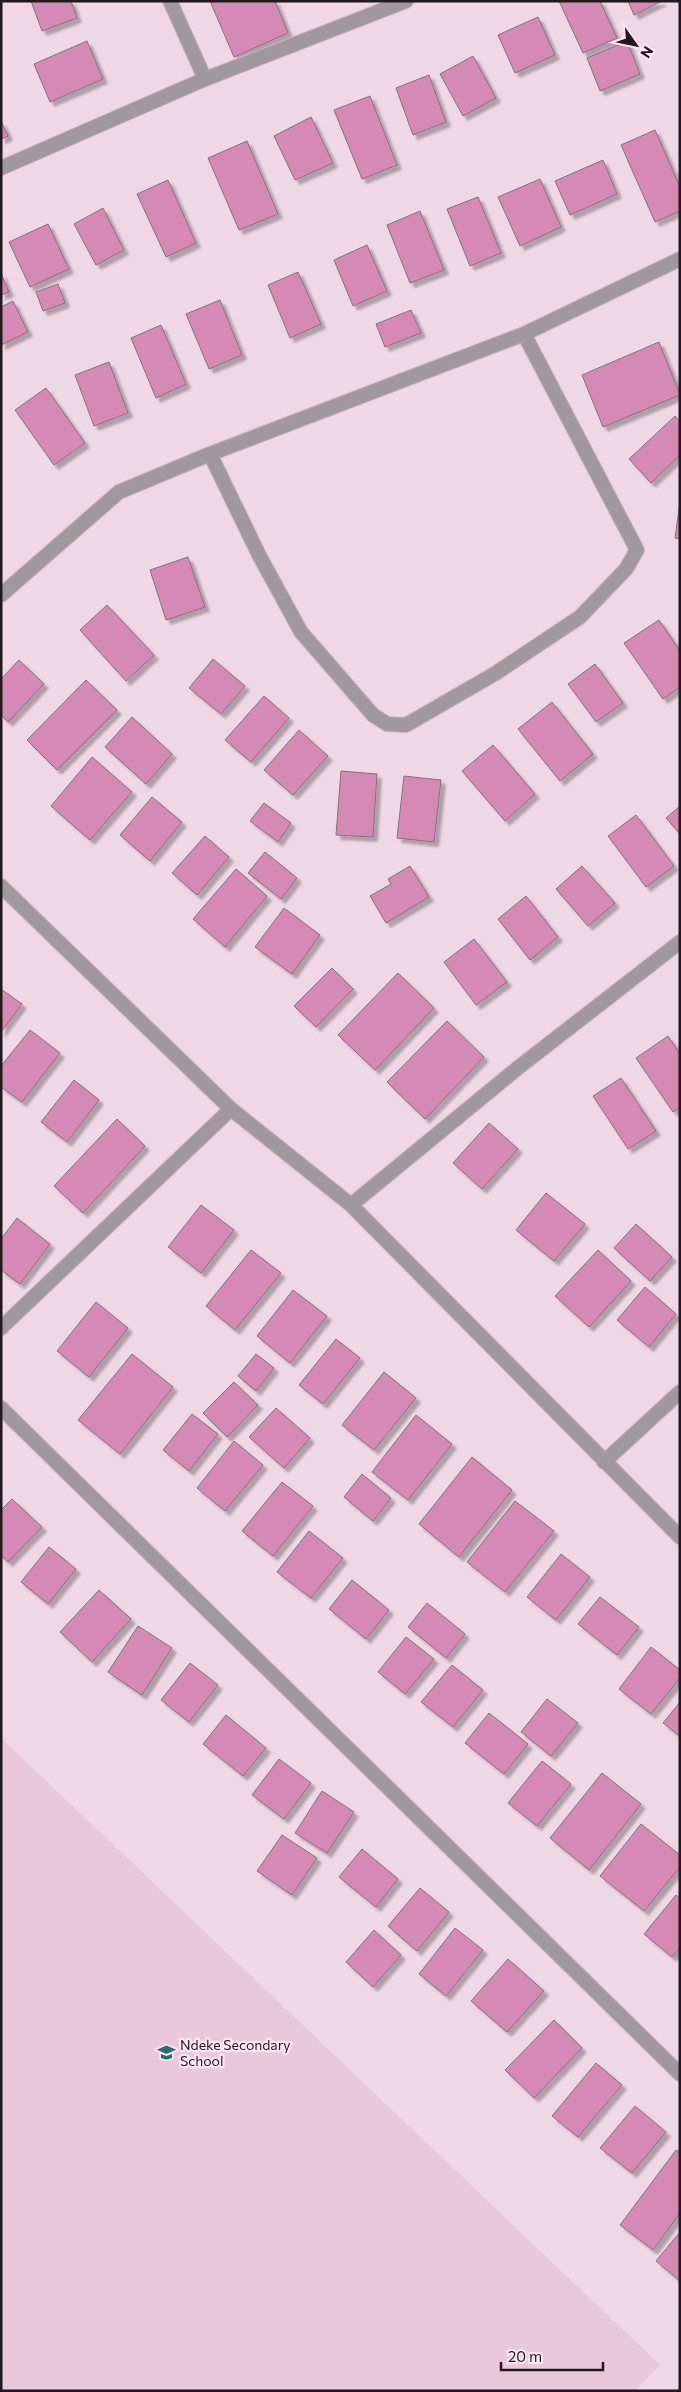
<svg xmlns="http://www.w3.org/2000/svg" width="681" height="2392" viewBox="0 0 681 2392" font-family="Commissioner,sans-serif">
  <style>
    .built { fill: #e8c8d9 }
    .building { fill: #d589b5; stroke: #86707b; filter: url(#shadow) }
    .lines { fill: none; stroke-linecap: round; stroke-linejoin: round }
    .minor-casing { stroke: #cbb5c1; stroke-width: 16 }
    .minor { stroke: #a2979d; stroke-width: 14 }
    .labels { text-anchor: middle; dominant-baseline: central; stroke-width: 4.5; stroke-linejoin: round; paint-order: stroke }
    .poi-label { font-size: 14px; fill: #22191e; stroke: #fee5f2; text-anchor: start }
  </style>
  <defs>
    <filter id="shadow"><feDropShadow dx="4.5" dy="4.5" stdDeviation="1" flood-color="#0004"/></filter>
  </defs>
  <rect width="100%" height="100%" fill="#f0d7e5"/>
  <path class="built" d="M 1,1738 L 660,2365 L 635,2391 L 1,2391 Z"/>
  <path class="building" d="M 31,1 L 71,1 L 77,18 L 42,31 Z
    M 210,1 L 275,1 L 288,33 L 234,57 Z
    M 559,1 L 600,1 L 617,38 L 583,53 Z
    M 628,1 L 662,1 L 634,15 Z
    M 538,17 L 555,55 L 515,73 L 498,35 Z
    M 87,41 L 103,79 L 50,102 L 34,64 Z
    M 627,41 L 640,74 L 600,91 L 587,58 Z
    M 473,56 L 496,98 L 463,116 L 440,74 Z
    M 429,75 L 446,122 L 413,135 L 396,88 Z
    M 370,96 L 397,165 L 362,179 L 334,110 Z
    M 311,117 L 333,163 L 295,180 L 274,136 Z
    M 1,121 L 8,136 L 1,139 Z
    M 655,130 L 680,187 L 680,211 L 655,222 L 621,145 Z
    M 247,141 L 278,214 L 239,230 L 208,158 Z
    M 603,160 L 617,194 L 570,215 L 555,181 Z
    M 540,179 L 561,227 L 520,246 L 498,197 Z
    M 168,180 L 196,243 L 166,257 L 137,194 Z
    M 478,197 L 501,253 L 470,266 L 447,209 Z
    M 103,208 L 124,250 L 96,265 L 74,224 Z
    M 420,211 L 444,270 L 410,283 L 387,225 Z
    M 48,224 L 69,269 L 30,287 L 9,242 Z
    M 367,245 L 387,291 L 353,306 L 334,260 Z
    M 298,272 L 321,324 L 290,338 L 268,285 Z
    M 1,273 L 9,292 L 1,295 Z
    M 58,284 L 65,303 L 43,311 L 36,292 Z
    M 220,300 L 242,355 L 209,369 L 186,314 Z
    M 13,301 L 28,332 L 1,345 L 1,307 Z
    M 411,310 L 421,333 L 385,347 L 376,324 Z
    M 161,325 L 186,384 L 156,398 L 131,338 Z
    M 659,342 L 680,395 L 603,427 L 582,375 Z
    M 109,362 L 128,413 L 94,426 L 75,375 Z
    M 46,388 L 85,443 L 54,465 L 15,410 Z
    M 675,416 L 680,422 L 680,455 L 651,483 L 629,459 Z
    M 680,502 L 680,539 L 675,538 Z
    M 188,557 L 205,607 L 166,620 L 150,570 Z
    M 107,605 L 154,655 L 126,681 L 80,630 Z
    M 659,620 L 680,651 L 680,687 L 663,699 L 624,643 Z
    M 213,659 L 245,686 L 221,714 L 189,688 Z
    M 19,660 L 44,684 L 8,722 L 1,715 L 1,679 Z
    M 595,664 L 623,703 L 596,722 L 568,684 Z
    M 86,680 L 117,710 L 57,770 L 27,740 Z
    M 264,696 L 289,718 L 251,762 L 225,740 Z
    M 552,702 L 593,754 L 560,781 L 518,729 Z
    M 132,717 L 172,754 L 146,784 L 105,747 Z
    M 299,730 L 328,756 L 293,795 L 264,770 Z
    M 493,745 L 535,794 L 505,821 L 462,771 Z
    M 92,757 L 132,792 L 90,840 L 51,806 Z
    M 341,771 L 377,774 L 373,837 L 336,835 Z
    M 404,776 L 441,780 L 434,842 L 397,838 Z
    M 152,797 L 182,822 L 150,861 L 120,835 Z
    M 264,803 L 291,823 L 278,842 L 250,821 Z
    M 680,806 L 680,834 L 666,818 Z
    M 636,815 L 674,866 L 646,887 L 608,836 Z
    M 205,836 L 229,857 L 197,895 L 172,873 Z
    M 265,852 L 297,878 L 281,899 L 248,873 Z
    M 410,866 L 429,897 L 386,923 L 370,896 L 391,884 L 388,879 Z
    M 582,866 L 615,903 L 588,926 L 556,889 Z
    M 236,869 L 267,896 L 225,947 L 193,919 Z
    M 526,896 L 558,937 L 530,960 L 498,919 Z
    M 284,908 L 320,935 L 292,974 L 255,947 Z
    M 474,939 L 507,982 L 476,1005 L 444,962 Z
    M 332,968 L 353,989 L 316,1027 L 294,1006 Z
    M 398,973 L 434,1008 L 375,1070 L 338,1035 Z
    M 1,989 L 22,1004 L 1,1032 Z
    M 447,1021 L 484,1057 L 425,1119 L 387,1082 Z
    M 30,1030 L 60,1053 L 22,1102 L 1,1087 L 1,1066 Z
    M 668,1036 L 680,1054 L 680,1107 L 673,1112 L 636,1058 Z
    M 621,1078 L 656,1131 L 628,1149 L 593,1096 Z
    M 74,1080 L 99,1100 L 67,1142 L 41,1122 Z
    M 117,1119 L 145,1146 L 83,1213 L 54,1186 Z
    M 489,1123 L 518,1149 L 482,1189 L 453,1163 Z
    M 546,1193 L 585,1224 L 554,1261 L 516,1230 Z
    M 201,1205 L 234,1230 L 201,1273 L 168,1247 Z
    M 17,1218 L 50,1244 L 20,1284 L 1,1270 L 1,1239 Z
    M 636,1224 L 672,1257 L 650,1281 L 614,1248 Z
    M 251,1250 L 281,1273 L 235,1330 L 206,1306 Z
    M 598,1250 L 631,1281 L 589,1327 L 555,1296 Z
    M 645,1287 L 676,1314 L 649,1347 L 617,1320 Z
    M 293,1290 L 327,1316 L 290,1363 L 257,1336 Z
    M 96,1302 L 128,1328 L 89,1377 L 57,1351 Z
    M 336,1339 L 360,1358 L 323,1404 L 299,1385 Z
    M 132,1354 L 173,1387 L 120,1454 L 78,1420 Z
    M 256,1354 L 274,1368 L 256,1391 L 238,1376 Z
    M 384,1372 L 416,1398 L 374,1450 L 342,1425 Z
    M 234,1382 L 258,1405 L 227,1437 L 203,1413 Z
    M 276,1408 L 310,1438 L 284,1468 L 249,1437 Z
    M 192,1414 L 218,1434 L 189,1471 L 163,1450 Z
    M 416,1415 L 452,1444 L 408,1500 L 372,1472 Z
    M 234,1441 L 263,1465 L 225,1511 L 197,1488 Z
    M 472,1457 L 512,1490 L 459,1557 L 419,1524 Z
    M 362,1474 L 391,1498 L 373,1521 L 344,1497 Z
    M 282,1482 L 313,1506 L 273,1556 L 242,1531 Z
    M 12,1499 L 42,1527 L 8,1562 L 1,1556 L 1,1510 Z
    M 515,1501 L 554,1531 L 505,1592 L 467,1562 Z
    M 309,1531 L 343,1558 L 311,1598 L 277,1572 Z
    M 49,1547 L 76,1569 L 48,1604 L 21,1582 Z
    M 561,1554 L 590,1577 L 556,1620 L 527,1597 Z
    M 352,1580 L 389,1610 L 366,1639 L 329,1609 Z
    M 99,1590 L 131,1619 L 92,1662 L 60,1632 Z
    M 600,1597 L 639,1627 L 617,1655 L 578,1624 Z
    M 427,1603 L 465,1634 L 446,1658 L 408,1627 Z
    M 138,1626 L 172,1648 L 142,1695 L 108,1672 Z
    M 406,1637 L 434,1659 L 405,1694 L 378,1672 Z
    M 651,1647 L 680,1670 L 680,1678 L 651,1714 L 619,1689 Z
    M 190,1663 L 218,1685 L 189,1722 L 161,1700 Z
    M 452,1665 L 483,1690 L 453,1727 L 421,1702 Z
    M 547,1699 L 578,1723 L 551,1756 L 521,1732 Z
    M 680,1702 L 680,1736 L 663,1723 Z
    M 489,1713 L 528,1744 L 504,1774 L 465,1743 Z
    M 226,1715 L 266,1748 L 243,1776 L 203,1744 Z
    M 279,1759 L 311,1783 L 284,1819 L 252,1795 Z
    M 542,1761 L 571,1784 L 537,1826 L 508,1803 Z
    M 602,1773 L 641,1804 L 589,1870 L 550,1838 Z
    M 322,1791 L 354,1812 L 327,1853 L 295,1833 Z
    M 641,1824 L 680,1855 L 680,1867 L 644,1911 L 600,1876 Z
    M 282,1835 L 317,1858 L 292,1895 L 257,1871 Z
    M 362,1849 L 398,1879 L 376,1907 L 339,1877 Z
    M 420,1888 L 449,1912 L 417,1951 L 388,1926 Z
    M 676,1895 L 680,1898 L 680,1948 L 672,1957 L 644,1934 Z
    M 455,1928 L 483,1950 L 446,1996 L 419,1974 Z
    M 374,1930 L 401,1955 L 373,1987 L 346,1962 Z
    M 508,1959 L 544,1991 L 507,2032 L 471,2001 Z
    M 554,2020 L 582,2048 L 534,2098 L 505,2070 Z
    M 596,2063 L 622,2085 L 578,2137 L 552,2116 Z
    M 635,2106 L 666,2132 L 632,2173 L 600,2148 Z
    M 676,2150 L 680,2152 L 680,2213 L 653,2250 L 620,2225 Z
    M 680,2232 L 680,2281 L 656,2261 Z"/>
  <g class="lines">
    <defs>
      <path id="minor" d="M 170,1 L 205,79
        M 1,168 L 205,79 L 406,1
        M 210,454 L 259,555 L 301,632 L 373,715 L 387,724 L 406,725 L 496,673 L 580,617 L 626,569 L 637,550 L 524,334
        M 1,595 L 119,492 L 210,454 L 524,334 L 680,259
        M 1,886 L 231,1109 L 351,1205 L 680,1537
        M 351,1205 L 519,1067 L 680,942
        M 1,1328 L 231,1109
        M 1,1408 L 680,2074
        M 604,1462 L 680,1392"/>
    </defs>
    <use href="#minor" class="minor-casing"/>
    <use href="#minor" class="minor"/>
  </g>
  <defs>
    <symbol id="school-bare" viewBox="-9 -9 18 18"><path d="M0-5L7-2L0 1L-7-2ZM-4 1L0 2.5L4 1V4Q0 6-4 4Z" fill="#25706f" stroke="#fee5f2" stroke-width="2.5" paint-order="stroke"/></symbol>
  </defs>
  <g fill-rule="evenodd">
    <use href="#school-bare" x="154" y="2040" width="25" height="25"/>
  </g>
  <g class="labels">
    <g class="poi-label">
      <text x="180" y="2044">Ndeke Secondary<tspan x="180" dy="16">School</tspan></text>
    </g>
  </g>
  <rect width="681" height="2392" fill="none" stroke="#22191e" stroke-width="5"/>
  <g transform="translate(636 45) rotate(123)" stroke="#fee5f2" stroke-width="4" paint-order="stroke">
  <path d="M0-4L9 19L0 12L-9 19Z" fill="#22191e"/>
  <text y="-8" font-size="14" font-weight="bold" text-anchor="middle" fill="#22191e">N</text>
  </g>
  <path d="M501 2362v8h102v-8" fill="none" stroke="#22191e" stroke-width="2.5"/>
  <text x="508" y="2362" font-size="15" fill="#22191e" stroke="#fee5f2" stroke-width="4" paint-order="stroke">20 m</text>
</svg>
